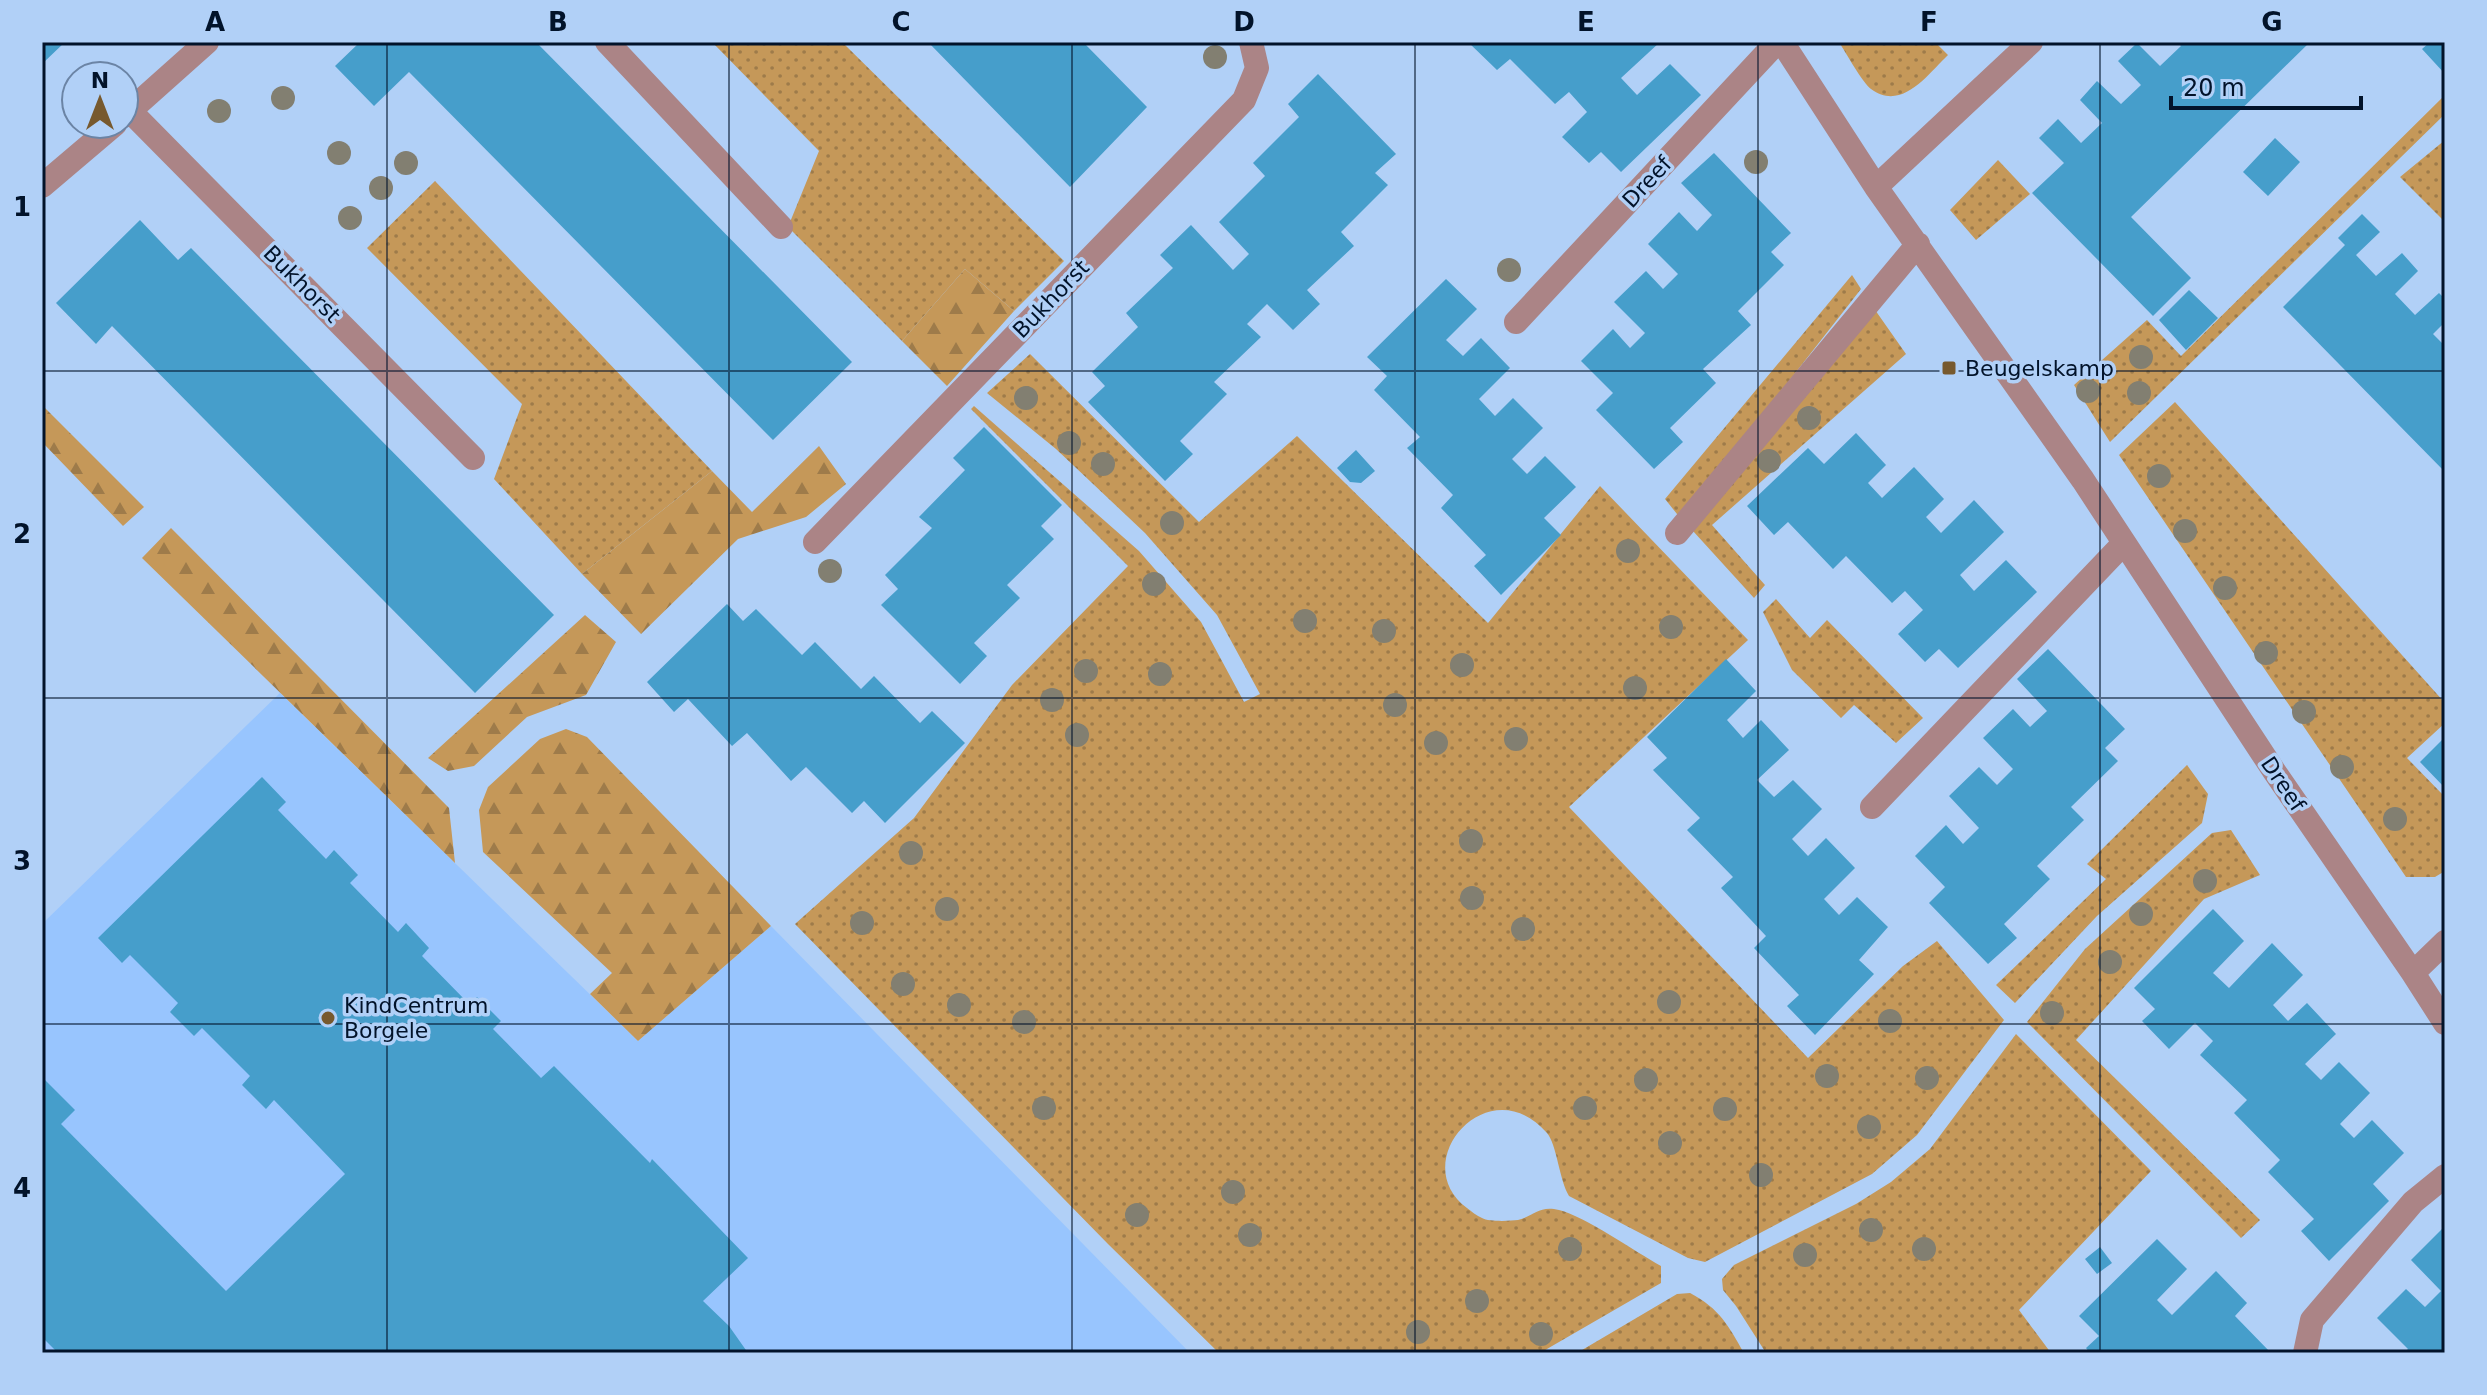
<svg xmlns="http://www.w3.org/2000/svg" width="2487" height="1395" viewBox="0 0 2487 1395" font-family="'DejaVu Sans',sans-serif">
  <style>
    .built { fill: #98c5fe }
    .grass { fill: url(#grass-dots) }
    .forest { fill: url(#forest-firs) }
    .building { fill: #469ecb }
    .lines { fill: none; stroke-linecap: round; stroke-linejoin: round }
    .minor { stroke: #ab8486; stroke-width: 24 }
    .tree { fill: #827f71 }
    .grid { fill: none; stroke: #02132a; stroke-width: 2; stroke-opacity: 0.55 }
    .poi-dot { fill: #77592e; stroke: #b1d0f7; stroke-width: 3 }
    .labels { text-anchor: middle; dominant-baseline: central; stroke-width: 7; stroke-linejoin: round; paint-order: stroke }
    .street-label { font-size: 22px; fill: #02132a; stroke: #b1d0f7 }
    .poi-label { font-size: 22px; fill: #02132a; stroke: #b1d0f7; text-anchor: start }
    .neatline { fill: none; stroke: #02132a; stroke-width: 3 }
    .grid-label { font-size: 26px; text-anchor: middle; font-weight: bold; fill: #02132a }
  </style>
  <defs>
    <pattern id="grass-dots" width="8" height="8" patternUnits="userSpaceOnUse" patternTransform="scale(2)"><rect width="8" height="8" fill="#c59859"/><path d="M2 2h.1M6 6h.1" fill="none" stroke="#9e7b4a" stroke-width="1.8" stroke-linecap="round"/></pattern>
    <pattern id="forest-firs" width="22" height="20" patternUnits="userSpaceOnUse" patternTransform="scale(2)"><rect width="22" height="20" fill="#c59859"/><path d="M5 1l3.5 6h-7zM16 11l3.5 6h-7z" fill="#9e7b4a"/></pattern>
  </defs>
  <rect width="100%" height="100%" fill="#b1d0f7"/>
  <path class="built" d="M 280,693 L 638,1041 L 771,926 L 1190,1353 L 42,1353 L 42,924 Z"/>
  <path class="grass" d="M 712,42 L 842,42 L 1064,261 L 1014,311 L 965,269 L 902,341 L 788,227 L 819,151 Z
    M 1839,42 L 1935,42 L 1948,55 C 1928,74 1902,112 1871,89 C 1862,82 1846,53 1839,42 Z
    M 2445,95 L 2445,114 L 2110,442 L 2074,385 L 2147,320 L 2181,356 Z
    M 2445,140 L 2445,222 L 2400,177 Z
    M 1998,160 L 2030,194 L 1976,240 L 1950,210 Z
    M 435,181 L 712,471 L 582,574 L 494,479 L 522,404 L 367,248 Z
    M 1852,275 L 1861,289 L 1681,519 L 1665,499 Z
    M 1873,307 L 1906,354 L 1712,525 L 1765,585 L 1754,598 L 1693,531 Z
    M 1030,354 L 1199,522 L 1297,436 L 1488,623 L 1600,486 L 1748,640 L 1569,807 L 1808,1058 L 1903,966 L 1937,941 L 2004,1020 L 1917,1135 L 1872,1174 L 1705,1262 L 1688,1258 L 1569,1196 C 1559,1179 1557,1145 1547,1133 C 1489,1066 1405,1162 1467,1208 C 1471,1211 1477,1216 1482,1218 C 1489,1222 1510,1221 1518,1220 C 1534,1216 1539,1205 1559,1210 C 1586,1217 1634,1251 1661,1266 L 1661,1283 L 1540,1353 L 1219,1353 L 1108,1244 L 795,924 L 914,818 L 1012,685 L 1128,566 L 971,409 L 974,406 L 1139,551 L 1201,622 L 1244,702 L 1260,694 L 1217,615 L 1145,533 L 1056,449 L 987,393 Z
    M 2175,402 L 2445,703 L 2445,723 L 2407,758 L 2445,797 L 2445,871 L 2435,877 L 2406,877 L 2119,455 Z
    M 1776,599 L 1810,638 L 1827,620 L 1923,718 L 1896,743 L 1854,705 L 1841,718 L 1792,670 L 1763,612 Z
    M 2187,765 L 2208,794 L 2202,823 L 2097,916 L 2015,1003 L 1996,985 L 2106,879 L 2087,864 Z
    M 2231,830 L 2260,875 L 2204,899 L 2076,1040 L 2260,1220 L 2241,1238 L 2027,1022 L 2085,949 L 2212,833 Z
    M 2016,1034 L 2151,1171 L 2019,1310 L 2051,1353 L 1766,1353 L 1736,1306 L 1723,1290 L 1722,1279 L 1734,1265 L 1856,1204 L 1891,1182 L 1930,1149 Z
    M 1690,1293 C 1720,1309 1728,1325 1744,1353 L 1577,1353 L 1677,1294 Z"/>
  <path class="forest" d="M 965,269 L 1014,311 L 947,386 L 902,341 Z
    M 42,405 L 144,507 L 123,526 L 42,442 Z
    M 819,446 L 846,484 L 806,517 L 738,539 L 641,634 L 582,574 L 712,471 L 752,512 Z
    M 171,528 L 449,808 L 455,863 L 142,558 Z
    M 585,615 L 616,642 L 586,695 L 527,717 L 474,766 L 448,771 L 428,758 Z
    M 566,729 L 587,737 L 771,926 L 638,1041 L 590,994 L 612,973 L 483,852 L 479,810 L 488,787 L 540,739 Z"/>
  <path class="building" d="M 42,42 L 65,42 L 42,64 Z
    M 360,42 L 536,42 L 852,362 L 773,440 L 409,72 L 374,106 L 335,66 Z
    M 928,42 L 1083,42 L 1147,107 L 1070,187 Z
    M 1468,42 L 1660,42 L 1621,78 L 1637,95 L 1670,64 L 1701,95 L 1621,172 L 1601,152 L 1589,163 L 1562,137 L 1587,112 L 1569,92 L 1555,104 L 1510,59 L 1497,70 Z
    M 2177,42 L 2310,42 L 2131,217 L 2191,278 L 2153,316 L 2032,193 L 2064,163 L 2039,138 L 2058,119 L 2081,143 L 2102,123 L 2080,100 L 2097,81 L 2121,104 L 2141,85 L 2118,61 L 2137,43 L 2160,66 L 2181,46 Z
    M 2430,42 L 2445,42 L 2445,74 L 2422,49 Z
    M 1318,74 L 1396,154 L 1375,173 L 1388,185 L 1341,232 L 1354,246 L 1307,290 L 1320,304 L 1293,330 L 1267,304 L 1247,324 L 1261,337 L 1214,382 L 1227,394 L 1180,441 L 1193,454 L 1165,481 L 1088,402 L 1105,386 L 1092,372 L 1138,327 L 1126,313 L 1173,268 L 1160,255 L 1191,225 L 1233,270 L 1249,254 L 1219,222 L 1265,176 L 1253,163 L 1299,117 L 1288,104 Z
    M 2275,138 L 2300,162 L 2268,196 L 2243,172 Z
    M 1714,153 L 1791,233 L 1771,252 L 1784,265 L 1738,311 L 1751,325 L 1703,369 L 1716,383 L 1670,428 L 1683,442 L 1654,469 L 1596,410 L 1613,393 L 1581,361 L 1613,329 L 1630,348 L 1645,333 L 1614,302 L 1646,271 L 1663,289 L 1678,274 L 1648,244 L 1679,212 L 1697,231 L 1712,215 L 1681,183 Z
    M 2362,214 L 2380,232 L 2356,255 L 2376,276 L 2402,253 L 2418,271 L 2395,294 L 2415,315 L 2439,293 L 2445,299 L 2445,322 L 2433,334 L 2445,346 L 2445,472 L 2283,307 L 2345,245 L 2338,238 Z
    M 140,220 L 178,260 L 191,248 L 554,615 L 475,693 L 112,326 L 96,344 L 56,303 Z
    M 1446,279 L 1477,309 L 1446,340 L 1463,356 L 1481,338 L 1510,368 L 1479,399 L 1495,416 L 1513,398 L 1543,428 L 1512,459 L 1527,474 L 1545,456 L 1576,487 L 1544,518 L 1561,535 L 1501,595 L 1474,566 L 1486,555 L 1441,508 L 1453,495 L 1407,448 L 1420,437 L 1374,390 L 1387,376 L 1367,357 Z
    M 2189,290 L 2218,318 L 2186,350 L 2159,320 Z
    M 984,427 L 1062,505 L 1041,526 L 1054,539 L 1007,585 L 1020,598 L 974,643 L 987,656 L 960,684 L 881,605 L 898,589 L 885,575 L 932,528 L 919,517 L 965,470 L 953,458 Z
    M 1856,433 L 1886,465 L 1868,483 L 1882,498 L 1914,467 L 1944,499 L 1926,517 L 1941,533 L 1974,500 L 2004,532 L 1960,575 L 1974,591 L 2006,560 L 2037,592 L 1958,668 L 1939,649 L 1925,662 L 1898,634 L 1923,610 L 1905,591 L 1892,603 L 1846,556 L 1833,569 L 1788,522 L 1774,535 L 1747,506 L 1808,448 L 1824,464 Z
    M 1356,450 L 1375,471 L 1361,483 L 1350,482 L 1337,468 Z
    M 727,604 L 743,621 L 756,609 L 802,655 L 815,642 L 861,689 L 874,676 L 920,723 L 932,711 L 965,743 L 885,823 L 864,801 L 852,813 L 806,767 L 791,781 L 747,733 L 732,746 L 688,699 L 674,712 L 647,682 Z
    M 2048,649 L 2125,729 L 2105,748 L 2118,761 L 2071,807 L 2084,820 L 2037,866 L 2050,879 L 2004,924 L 2017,938 L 1988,964 L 1929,903 L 1945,887 L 1915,856 L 1946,825 L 1963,844 L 1979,828 L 1949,796 L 1979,767 L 1997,785 L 2013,769 L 1983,738 L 2013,709 L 2030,727 L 2047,711 L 2017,679 Z
    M 1726,659 L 1756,691 L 1727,720 L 1743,738 L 1761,720 L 1789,750 L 1757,780 L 1774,797 L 1793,780 L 1822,809 L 1792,839 L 1808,856 L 1826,838 L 1855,868 L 1824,899 L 1839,915 L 1857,897 L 1888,927 L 1859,960 L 1874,974 L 1815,1035 L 1787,1006 L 1799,995 L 1754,948 L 1766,936 L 1721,888 L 1733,877 L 1687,830 L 1700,818 L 1653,770 L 1667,758 L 1647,737 Z
    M 2445,737 L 2445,788 L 2420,762 Z
    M 262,777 L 286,802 L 278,810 L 326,859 L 334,850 L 358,875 L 350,883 L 398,932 L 406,923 L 429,948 L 422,956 L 469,1004 L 477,997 L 501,1021 L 493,1029 L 541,1078 L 554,1066 L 650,1163 L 652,1159 L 748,1258 L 703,1301 L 729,1326 L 748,1353 L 58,1353 L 42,1337 L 42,1077 L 75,1110 L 61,1124 L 226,1291 L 345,1174 L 274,1100 L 266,1109 L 242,1085 L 250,1076 L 202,1028 L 194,1036 L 170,1012 L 178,1003 L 130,955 L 122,963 L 98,938 Z
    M 2213,909 L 2244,941 L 2213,973 L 2229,988 L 2272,943 L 2303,975 L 2273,1005 L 2288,1021 L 2307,1003 L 2336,1034 L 2305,1064 L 2321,1080 L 2339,1062 L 2370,1093 L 2340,1124 L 2354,1138 L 2372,1120 L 2404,1153 L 2373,1184 L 2389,1201 L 2329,1261 L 2301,1231 L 2314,1219 L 2268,1172 L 2280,1160 L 2234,1113 L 2247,1100 L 2200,1055 L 2213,1041 L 2195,1023 L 2169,1049 L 2142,1021 L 2155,1009 L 2134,988 Z
    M 2442,1229 L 2445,1232 L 2445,1353 L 2404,1353 L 2408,1349 L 2377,1318 L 2406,1289 L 2425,1307 L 2441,1291 L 2411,1260 Z
    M 2157,1239 L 2187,1269 L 2157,1300 L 2172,1315 L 2216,1271 L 2247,1303 L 2235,1316 L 2271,1353 L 2141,1353 L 2138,1350 L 2136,1353 L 2090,1353 L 2086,1348 L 2099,1336 L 2079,1316 Z
    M 2100,1247 L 2112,1263 L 2097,1274 L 2085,1259 Z"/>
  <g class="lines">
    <path class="minor" d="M 607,42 L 781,227
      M 1782,42 L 1876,187 L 2083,480 L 2274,771 L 2413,973 L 2445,1023
      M 130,111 L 473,458
      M 124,116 L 207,42
      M 42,186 L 115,124
      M 1876,187 L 2031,42
      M 1516,322 L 1777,42
      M 1677,533 L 1918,244
      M 815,542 L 1244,100 L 1257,68 L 1251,42
      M 1872,807 L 2124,543
      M 2413,973 L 2445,942
      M 2305,1353 L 2312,1320 L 2413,1202 L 2445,1176"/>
  </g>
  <g class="tree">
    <circle cx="1215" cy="57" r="12"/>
    <circle cx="283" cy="98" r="12"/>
    <circle cx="219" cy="111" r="12"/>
    <circle cx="339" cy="153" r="12"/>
    <circle cx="1756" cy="162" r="12"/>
    <circle cx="406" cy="163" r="12"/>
    <circle cx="381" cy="188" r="12"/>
    <circle cx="350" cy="218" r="12"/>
    <circle cx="1509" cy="270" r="12"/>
    <circle cx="2141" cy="357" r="12"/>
    <circle cx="2088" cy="391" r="12"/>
    <circle cx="2139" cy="393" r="12"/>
    <circle cx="1026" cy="398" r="12"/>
    <circle cx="1809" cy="418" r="12"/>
    <circle cx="1069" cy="443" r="12"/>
    <circle cx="1769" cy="461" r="12"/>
    <circle cx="1103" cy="464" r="12"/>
    <circle cx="2159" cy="476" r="12"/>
    <circle cx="1172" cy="523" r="12"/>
    <circle cx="2185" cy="531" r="12"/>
    <circle cx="1628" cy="551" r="12"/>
    <circle cx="830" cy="571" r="12"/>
    <circle cx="1154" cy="584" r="12"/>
    <circle cx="2225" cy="588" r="12"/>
    <circle cx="1305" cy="621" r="12"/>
    <circle cx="1671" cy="627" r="12"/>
    <circle cx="1384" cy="631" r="12"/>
    <circle cx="2266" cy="653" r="12"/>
    <circle cx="1462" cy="665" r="12"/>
    <circle cx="1086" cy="671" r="12"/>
    <circle cx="1160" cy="674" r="12"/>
    <circle cx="1635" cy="688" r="12"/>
    <circle cx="1052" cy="700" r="12"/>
    <circle cx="1395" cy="705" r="12"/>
    <circle cx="2304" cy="712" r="12"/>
    <circle cx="1077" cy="735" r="12"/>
    <circle cx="1516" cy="739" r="12"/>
    <circle cx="1436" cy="743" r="12"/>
    <circle cx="2342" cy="767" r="12"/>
    <circle cx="2395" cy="819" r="12"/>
    <circle cx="1471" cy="841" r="12"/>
    <circle cx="911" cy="853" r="12"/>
    <circle cx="2205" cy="881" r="12"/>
    <circle cx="1472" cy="898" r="12"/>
    <circle cx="947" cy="909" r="12"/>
    <circle cx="2141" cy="914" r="12"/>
    <circle cx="862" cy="923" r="12"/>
    <circle cx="1523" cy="929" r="12"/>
    <circle cx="2110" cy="962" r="12"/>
    <circle cx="903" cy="984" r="12"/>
    <circle cx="1669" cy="1002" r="12"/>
    <circle cx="959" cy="1005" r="12"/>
    <circle cx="2052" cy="1013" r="12"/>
    <circle cx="1890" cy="1021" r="12"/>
    <circle cx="1024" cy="1022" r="12"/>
    <circle cx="1827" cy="1076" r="12"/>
    <circle cx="1927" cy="1078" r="12"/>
    <circle cx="1646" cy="1080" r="12"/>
    <circle cx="1044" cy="1108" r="12"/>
    <circle cx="1585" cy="1108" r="12"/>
    <circle cx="1725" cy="1109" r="12"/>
    <circle cx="1869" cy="1127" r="12"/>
    <circle cx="1670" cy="1143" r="12"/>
    <circle cx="1761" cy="1175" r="12"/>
    <circle cx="1233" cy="1192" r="12"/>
    <circle cx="1137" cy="1215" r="12"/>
    <circle cx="1871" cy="1230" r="12"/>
    <circle cx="1250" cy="1235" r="12"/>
    <circle cx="1570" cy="1249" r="12"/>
    <circle cx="1924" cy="1249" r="12"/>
    <circle cx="1805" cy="1255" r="12"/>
    <circle cx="1477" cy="1301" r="12"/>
    <circle cx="1418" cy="1332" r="12"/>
    <circle cx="1541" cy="1334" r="12"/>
  </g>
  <path class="grid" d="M 387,42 L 387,1353M 729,42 L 729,1353M 1072,42 L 1072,1353M 1415,42 L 1415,1353M 1758,42 L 1758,1353M 2100,42 L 2100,1353M 42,371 L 2445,371M 42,698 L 2445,698M 42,1024 L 2445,1024"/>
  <g class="poi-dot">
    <rect x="1941" y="360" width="16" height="16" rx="4"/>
    <circle cx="328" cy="1018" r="8"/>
  </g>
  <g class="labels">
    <g class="street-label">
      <text transform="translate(1647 182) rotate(-47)">Dreef</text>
      <text transform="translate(302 284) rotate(45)">Bukhorst</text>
      <text transform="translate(1051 299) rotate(-46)">Bukhorst</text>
      <text transform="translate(2283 784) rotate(56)">Dreef</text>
    </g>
    <g class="poi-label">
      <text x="1965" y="368">Beugelskamp</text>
      <text x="344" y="1005">KindCentrum<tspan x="344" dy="25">Borgele</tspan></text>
    </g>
  </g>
  <rect width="2487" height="1395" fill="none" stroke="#b1d0f7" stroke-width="88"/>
  <g transform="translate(100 100)"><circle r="38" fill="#b1d0f7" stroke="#6b84a5" stroke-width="2"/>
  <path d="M0-6L14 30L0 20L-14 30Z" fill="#77592e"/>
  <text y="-12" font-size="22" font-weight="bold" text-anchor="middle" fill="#02132a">N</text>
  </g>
  <path d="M2171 96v12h190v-12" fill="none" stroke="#02132a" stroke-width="4"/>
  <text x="2183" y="96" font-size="24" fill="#02132a" stroke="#b1d0f7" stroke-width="6" paint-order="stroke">20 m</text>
  <rect x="44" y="44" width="2399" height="1307" class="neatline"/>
  <g class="grid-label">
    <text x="215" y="31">A</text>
    <text x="558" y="31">B</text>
    <text x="901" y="31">C</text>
    <text x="1244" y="31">D</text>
    <text x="1586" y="31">E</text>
    <text x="1929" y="31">F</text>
    <text x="2272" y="31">G</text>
    <text x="22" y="216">1</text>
    <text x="22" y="543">2</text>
    <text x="22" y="870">3</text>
    <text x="22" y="1197">4</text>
  </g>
</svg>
